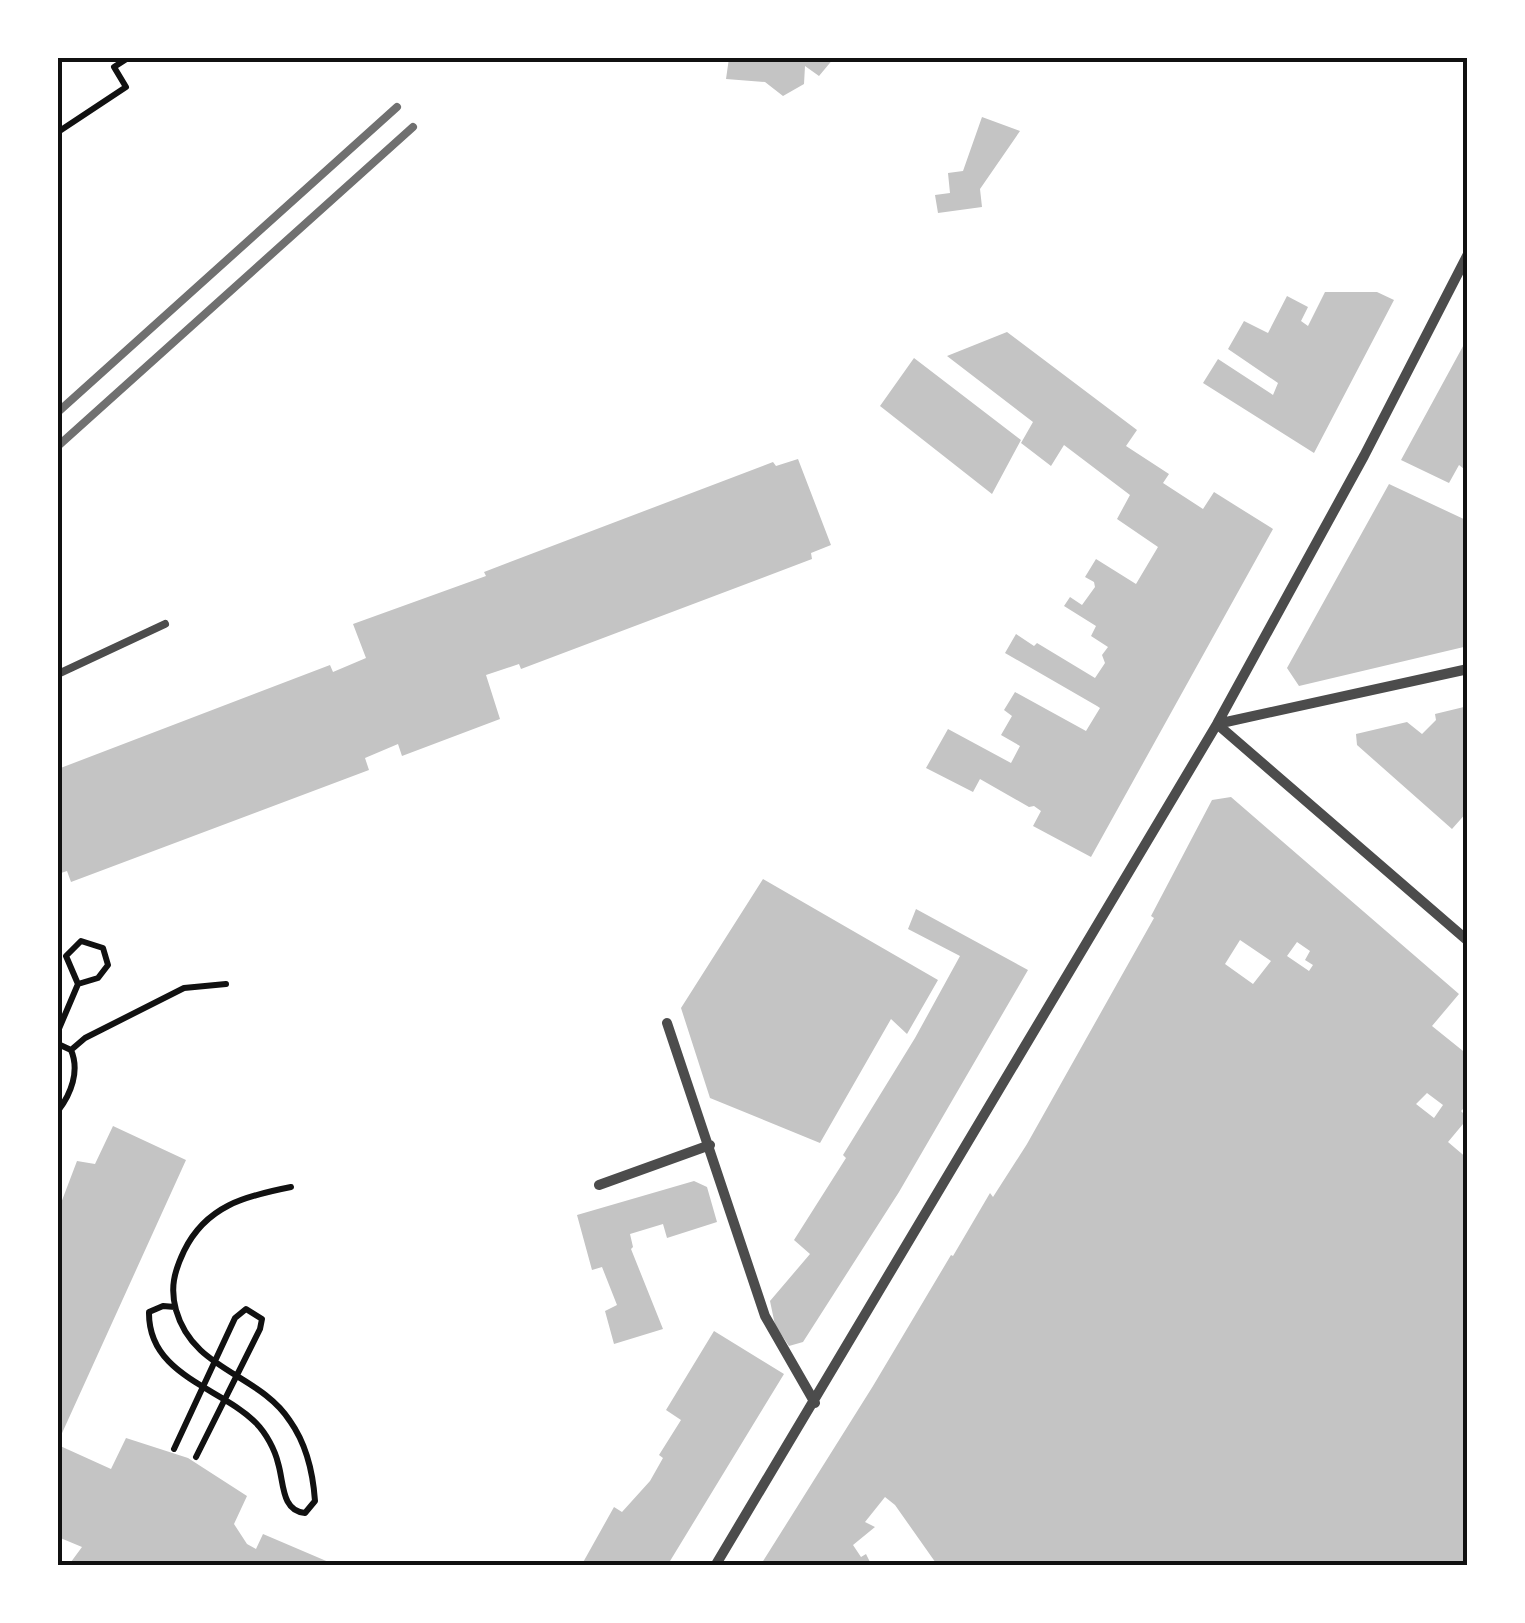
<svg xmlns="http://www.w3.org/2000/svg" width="1525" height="1623" viewBox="0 0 1525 1623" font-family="Figtree,sans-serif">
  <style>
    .building { fill: #c4c4c4; fill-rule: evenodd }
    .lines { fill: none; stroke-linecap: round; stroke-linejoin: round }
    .path { stroke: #111; stroke-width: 6 }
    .service { stroke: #4c4c4c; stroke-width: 8 }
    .minor { stroke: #4c4c4c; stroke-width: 10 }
    .rail { stroke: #707070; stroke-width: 8 }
    .neatline { fill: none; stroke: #111; stroke-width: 4 }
  </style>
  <rect width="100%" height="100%" fill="#fff"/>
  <path class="building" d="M 729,58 L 834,58 L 819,76 L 805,66 L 804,84 L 783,96 L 765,82 L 726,79 Z
    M 982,117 L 1020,131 L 980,189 L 982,207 L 938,213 L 935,195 L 950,193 L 948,173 L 963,171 Z
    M 1325,292 L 1377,292 L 1394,300 L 1314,453 L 1203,383 L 1218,359 L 1273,395 L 1278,383 L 1228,349 L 1244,321 L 1268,333 L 1287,296 L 1308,307 L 1301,321 L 1308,326 Z
    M 1007,332 L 1137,430 L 1126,446 L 1169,474 L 1163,483 L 1203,509 L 1214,492 L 1273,529 L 1091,857 L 1033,826 L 1041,811 L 1034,806 L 1029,807 L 980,779 L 973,792 L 926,768 L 948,729 L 1011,763 L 1020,746 L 1001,735 L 1012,716 L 1004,710 L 1015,692 L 1086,731 L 1100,708 L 1097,706 L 1005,653 L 1016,634 L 1034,646 L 1037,643 L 1095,678 L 1105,663 L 1102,655 L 1108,647 L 1091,636 L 1096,626 L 1064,606 L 1070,597 L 1082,605 L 1095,587 L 1094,582 L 1085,577 L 1096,559 L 1136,584 L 1158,547 L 1117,519 L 1130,495 L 1064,445 L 1051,466 L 1021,443 L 1033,422 L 947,356 Z
    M 1468,337 L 1468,472 L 1459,465 L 1449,483 L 1401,460 Z
    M 914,358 L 1021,440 L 992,494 L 880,406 Z
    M 798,459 L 831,545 L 811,553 L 812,559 L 521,669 L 519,664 L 486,675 L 500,719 L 402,756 L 398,744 L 365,758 L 369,770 L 71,882 L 67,871 L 58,874 L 58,769 L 330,665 L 333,672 L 366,658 L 353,624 L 486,576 L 484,572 L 773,462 L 776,466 Z
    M 1389,484 L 1468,521 L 1468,646 L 1299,686 L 1287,668 Z
    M 1468,706 L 1468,811 L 1452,829 L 1357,745 L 1356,734 L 1407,722 L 1422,734 L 1436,720 L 1435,714 Z
    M 1231,797 L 1459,994 L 1432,1026 L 1468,1055 L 1468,1104 L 1461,1111 L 1468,1118 L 1448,1142 L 1468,1159 L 1468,1566 L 938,1566 L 895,1505 L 885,1497 L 865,1522 L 875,1527 L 853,1545 L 861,1557 L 866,1554 L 872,1566 L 760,1566 L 873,1386 L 951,1255 L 953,1256 L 990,1193 L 993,1197 L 1027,1144 L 1154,918 L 1151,916 L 1212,800 ZM 1240,940 L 1271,961 L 1253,984 L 1225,964 ZM 1297,942 L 1310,951 L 1305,960 L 1313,965 L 1309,971 L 1287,956 ZM 1427,1093 L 1443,1105 L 1434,1118 L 1416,1104 Z
    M 763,879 L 938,980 L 907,1034 L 891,1019 L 820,1143 L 710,1098 L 681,1008 Z
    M 916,909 L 1028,970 L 899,1192 L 803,1342 L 789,1346 L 775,1325 L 770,1301 L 810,1254 L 794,1240 L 846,1158 L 843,1155 L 915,1038 L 960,956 L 908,929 Z
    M 113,1126 L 186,1160 L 58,1442 L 58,1211 L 77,1161 L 95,1164 Z
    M 694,1181 L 707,1187 L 717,1222 L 667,1238 L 663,1224 L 630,1234 L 633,1247 L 631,1249 L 663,1329 L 614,1344 L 605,1311 L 617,1305 L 602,1267 L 592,1270 L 577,1215 Z
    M 714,1331 L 784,1374 L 667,1566 L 581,1566 L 614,1507 L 622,1512 L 650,1481 L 663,1458 L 659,1455 L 681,1420 L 666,1410 Z
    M 126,1438 L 188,1458 L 247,1496 L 234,1524 L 247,1544 L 256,1549 L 263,1534 L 338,1566 L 68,1566 L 82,1547 L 58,1537 L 58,1445 L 111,1469 Z"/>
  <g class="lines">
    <path class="path" d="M 58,132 L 126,87 L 114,67 L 128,58
      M 58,1031 L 78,984 L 98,978 L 108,965 L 103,948 L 81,941 L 66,956 L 78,984
      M 58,1044 L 71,1050 L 85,1038 L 184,988 L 226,984
      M 58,1111 C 71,1094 80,1071 71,1050
      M 175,1307 L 163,1306 L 149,1312 C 148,1376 221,1387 256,1423 C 266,1433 275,1450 278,1463 C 284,1482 281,1511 305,1513 L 315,1501 C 313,1472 307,1445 290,1421 C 259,1373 193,1371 176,1310 C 170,1288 174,1272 184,1251 C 206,1206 245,1196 291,1187
      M 174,1449 L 235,1318 L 246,1309 L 262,1319 L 260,1329 L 196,1457"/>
    <path class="service" d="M 58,674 L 165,624"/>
    <path class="minor" d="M 1217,724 L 1468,941
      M 1217,724 L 1468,669
      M 667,1023 L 765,1316 L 815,1403
      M 599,1185 L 710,1145
      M 715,1566 L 1217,724 L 1364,456 L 1468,254"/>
    <path class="rail" d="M 58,412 L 397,107
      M 58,446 L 413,127"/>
  </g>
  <rect width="1525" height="1623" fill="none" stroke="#ffffff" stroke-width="120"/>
  <rect x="60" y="60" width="1405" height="1503" class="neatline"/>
</svg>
